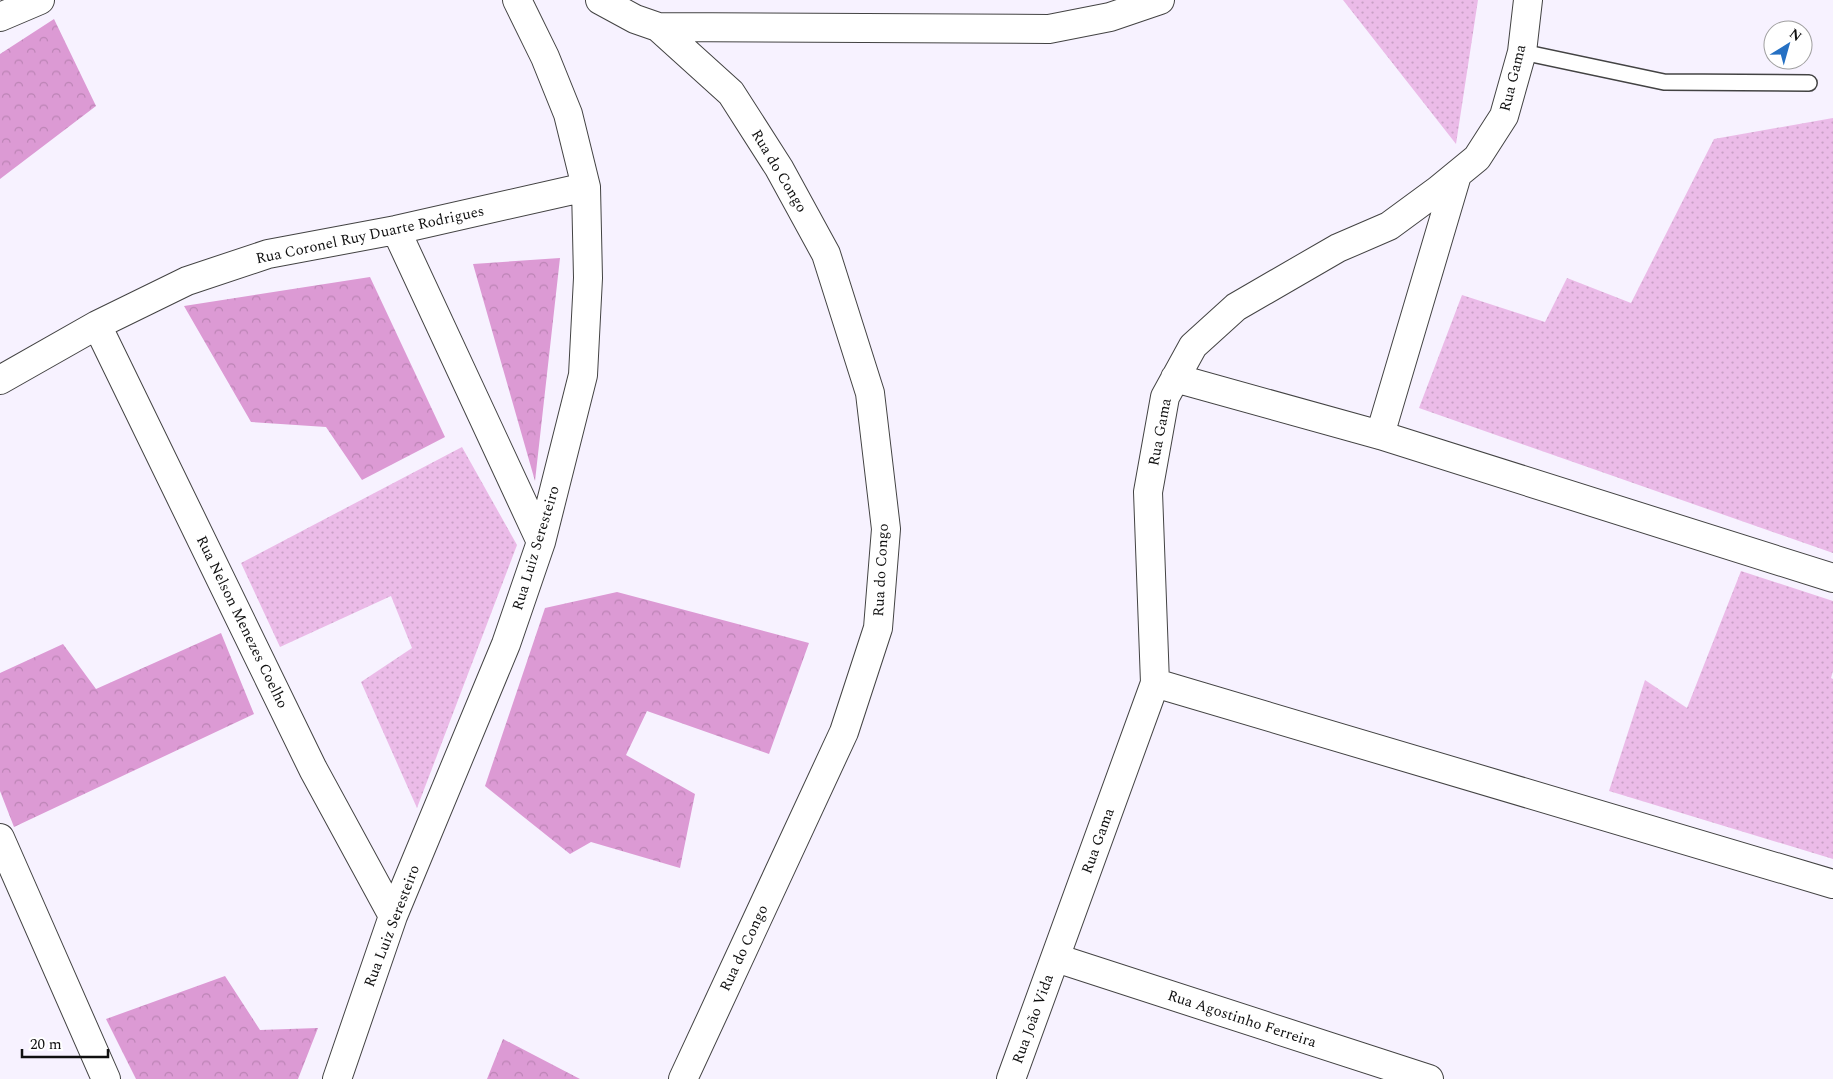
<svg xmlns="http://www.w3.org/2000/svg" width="1833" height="1079" viewBox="0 0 1833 1079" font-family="Spectral,serif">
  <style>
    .grass { fill: url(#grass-dots) }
    .forest { fill: url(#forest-crowns) }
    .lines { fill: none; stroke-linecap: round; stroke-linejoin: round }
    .service-casing { stroke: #434343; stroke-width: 18 }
    .minor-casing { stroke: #434343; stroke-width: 30 }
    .service { stroke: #fff; stroke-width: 15 }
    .minor { stroke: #fff; stroke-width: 28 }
    .labels { text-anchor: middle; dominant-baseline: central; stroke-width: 5; stroke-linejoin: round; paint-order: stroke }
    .street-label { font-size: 15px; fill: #101010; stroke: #fff }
  </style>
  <defs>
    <pattern id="grass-dots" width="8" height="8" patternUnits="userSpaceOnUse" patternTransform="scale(1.25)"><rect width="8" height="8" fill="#ebbbe8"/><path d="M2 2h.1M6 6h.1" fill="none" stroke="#c8a0c6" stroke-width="1.8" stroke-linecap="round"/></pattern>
    <pattern id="forest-crowns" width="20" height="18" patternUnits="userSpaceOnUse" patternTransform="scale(1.25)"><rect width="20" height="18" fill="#dc9ad4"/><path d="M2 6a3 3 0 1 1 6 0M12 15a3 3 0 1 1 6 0" fill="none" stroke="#bc84b5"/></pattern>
  </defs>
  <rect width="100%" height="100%" fill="#f7f2ff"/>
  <path class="grass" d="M 1343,0 L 1478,0 L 1456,144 Z
    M 1833,118 L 1833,553 L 1419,408 L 1462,295 L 1545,322 L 1567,278 L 1631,303 L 1714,139 Z
    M 462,447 L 517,545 L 417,808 L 361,682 L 412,648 L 391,596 L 280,647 L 241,563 Z
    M 1741,571 L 1833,601 L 1833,671 L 1831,678 L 1833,679 L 1833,859 L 1609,791 L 1645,680 L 1687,708 Z"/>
  <path class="forest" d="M 54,19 L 96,106 L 0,179 L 0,54 Z
    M 560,258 L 535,481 L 473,264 Z
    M 370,277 L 445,437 L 362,480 L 326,427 L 251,422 L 184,306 Z
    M 617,592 L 809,643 L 769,754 L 647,711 L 626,755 L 695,794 L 680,868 L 591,842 L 570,854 L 485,786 L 545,608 Z
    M 221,633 L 254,714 L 14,827 L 0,791 L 0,673 L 63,644 L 96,689 Z
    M 225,976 L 260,1030 L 318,1028 L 298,1079 L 136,1079 L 106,1019 Z
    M 503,1039 L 580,1079 L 487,1079 Z"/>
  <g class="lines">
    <defs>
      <path id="service" d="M 1522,52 L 1664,82 L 1809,83"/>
      <path id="minor" d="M 600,0 L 635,19 L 658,27 L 1049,29 L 1110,17 L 1160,0
        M 0,17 L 40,0
        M 658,27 L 731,93 L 779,168 L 826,254 L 870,393 L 886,529 L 878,628 L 844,732 L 683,1079
        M 396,230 L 541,542
        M 97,325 L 313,769 L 393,916
        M 1175,378 L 1380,435 L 1833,578
        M 0,380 L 97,325 L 187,281 L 268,254 L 396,230 L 586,187
        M 1380,435 L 1457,175
        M 1155,683 L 1833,884
        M 0,838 L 106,1079
        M 1056,958 L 1429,1079
        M 337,1079 L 393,916 L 506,644 L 541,542 L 583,375 L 588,278 L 586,187 L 568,114 L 545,57 L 517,0
        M 1011,1079 L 1155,683 L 1148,492 L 1165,397 L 1193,346 L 1236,307 L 1338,248 L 1389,226 L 1438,190 L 1477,158 L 1504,116 L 1522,52 L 1528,0"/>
    </defs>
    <use href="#service" class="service-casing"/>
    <use href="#minor" class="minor-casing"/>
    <use href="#service" class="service"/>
    <use href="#minor" class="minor"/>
  </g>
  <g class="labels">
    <g class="street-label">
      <text transform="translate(1513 78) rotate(-76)">Rua Gama</text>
      <text transform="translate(779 171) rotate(59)">Rua do Congo</text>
      <text transform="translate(370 235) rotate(-12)">Rua Coronel Ruy Duarte Rodrigues</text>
      <text transform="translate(1160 432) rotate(-79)">Rua Gama</text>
      <text transform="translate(536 548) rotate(-73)">Rua Luiz Seresteiro</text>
      <text transform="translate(881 570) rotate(-87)">Rua do Congo</text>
      <text transform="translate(242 622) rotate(64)">Rua Nelson Menezes Coelho</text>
      <text transform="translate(1098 841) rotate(-70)">Rua Gama</text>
      <text transform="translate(392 926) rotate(-69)">Rua Luiz Seresteiro</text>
      <text transform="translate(744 948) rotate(-65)">Rua do Congo</text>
      <text transform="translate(1033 1019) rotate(-70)">Rua João Vida</text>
      <text transform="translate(1242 1019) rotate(18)">Rua Agostinho Ferreira</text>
    </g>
  </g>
  <g transform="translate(1788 45) rotate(37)"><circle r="24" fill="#ffffff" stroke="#9f9f9f"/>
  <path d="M0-4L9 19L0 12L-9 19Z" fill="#2570c3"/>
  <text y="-8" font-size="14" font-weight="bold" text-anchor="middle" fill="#101010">N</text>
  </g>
  <path d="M22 1049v8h86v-8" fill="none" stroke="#101010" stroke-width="2.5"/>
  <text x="30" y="1049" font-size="15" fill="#101010" stroke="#ffffff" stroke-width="4" paint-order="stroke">20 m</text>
</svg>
